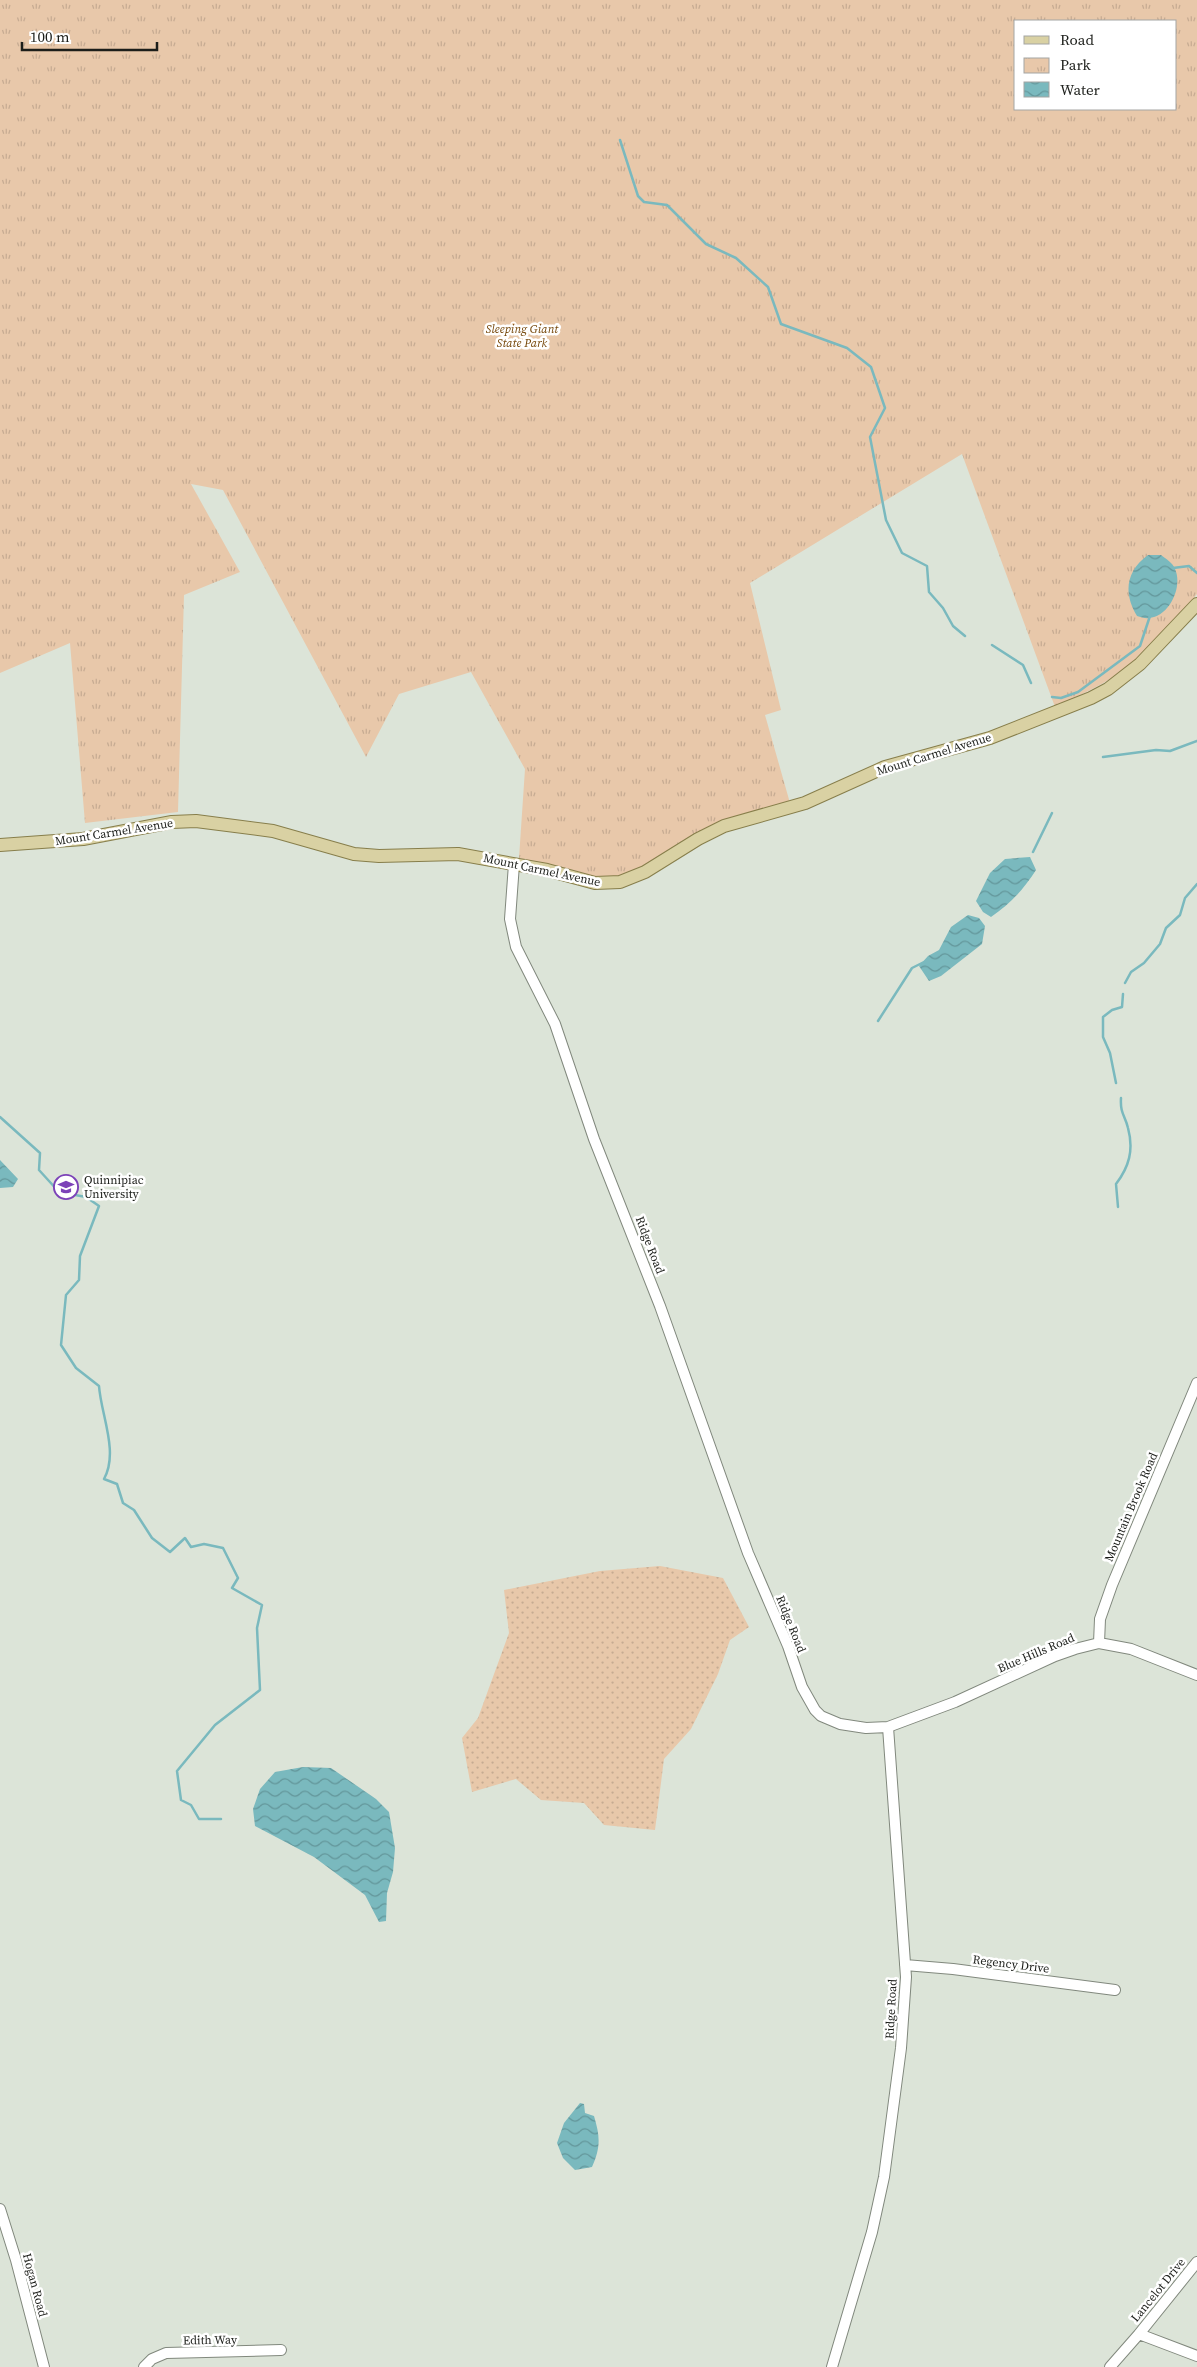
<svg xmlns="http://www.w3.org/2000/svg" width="1197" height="2367" viewBox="0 0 1197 2367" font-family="'Source Serif 4',serif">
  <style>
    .grass { fill: url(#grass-dots) }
    .park { fill: url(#park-tufts); fill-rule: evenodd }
    .water { fill: url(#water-waves) }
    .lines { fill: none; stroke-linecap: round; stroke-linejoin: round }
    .stream { stroke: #7ab9be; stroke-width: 2.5 }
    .minor-casing { stroke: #81887d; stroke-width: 12 }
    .major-casing { stroke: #877e4b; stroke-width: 14 }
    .minor { stroke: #fff; stroke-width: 10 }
    .major { stroke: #d9d1a3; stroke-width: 12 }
    .labels { text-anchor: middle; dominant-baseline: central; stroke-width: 5; stroke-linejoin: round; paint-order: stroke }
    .park-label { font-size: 12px; font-style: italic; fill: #754608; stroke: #fff }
    .street-label { font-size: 12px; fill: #1c1e1a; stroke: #fff }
    .poi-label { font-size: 12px; fill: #1c1e1a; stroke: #fff; text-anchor: start }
  </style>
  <defs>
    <pattern id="grass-dots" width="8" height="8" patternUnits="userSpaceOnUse" patternTransform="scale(1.25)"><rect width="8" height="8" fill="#e8c8aa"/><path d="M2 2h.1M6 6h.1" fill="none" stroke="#c6ab92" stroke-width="1.8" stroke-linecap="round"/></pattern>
    <pattern id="park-tufts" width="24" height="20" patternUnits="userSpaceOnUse" patternTransform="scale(1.25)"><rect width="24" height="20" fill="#e8c8aa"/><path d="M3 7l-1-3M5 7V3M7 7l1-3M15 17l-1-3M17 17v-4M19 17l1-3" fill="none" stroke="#c6ab92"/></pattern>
    <pattern id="water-waves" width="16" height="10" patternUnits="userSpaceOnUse" patternTransform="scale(1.25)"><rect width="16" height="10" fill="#7ab9be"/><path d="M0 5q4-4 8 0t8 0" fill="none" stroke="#63969a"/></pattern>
  </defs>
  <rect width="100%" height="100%" fill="#dce4d8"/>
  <path class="grass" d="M 660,1566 L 723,1578 L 749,1627 L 730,1640 L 718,1674 L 691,1729 L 664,1759 L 655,1830 L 604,1825 L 584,1803 L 541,1800 L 516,1779 L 472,1792 L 462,1738 L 478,1718 L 509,1633 L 504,1590 L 600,1571 Z"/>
  <path class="park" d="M 0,0 L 1197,0 L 1197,594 C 1176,619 1155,646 1129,666 C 1106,684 1080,695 1055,707 L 962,454 L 750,583 L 781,710 L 765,715 L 790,803 L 722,820 L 636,871 L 612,878 L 596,878 L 519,858 L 525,769 L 471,672 L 399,694 L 366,757 L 223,490 L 191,484 L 240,572 L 184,595 L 178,812 L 85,823 L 70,643 L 0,673 ZM 1016,21 L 1176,21 L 1176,109 L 1016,109 Z"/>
  <path class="water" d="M 1148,555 L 1161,555 C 1166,559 1173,563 1175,569 C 1183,586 1170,616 1149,618 C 1146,619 1141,617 1137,616 C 1123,593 1126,571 1148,555 Z
    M 1030,857 L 1036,870 C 1024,889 1010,904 991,917 L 983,912 L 976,901 L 990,873 L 1005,859 Z
    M 968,915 L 979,918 L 985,926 L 982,944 L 941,976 L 929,981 L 919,966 L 928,956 L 939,950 L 951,927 Z
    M 0,1160 L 18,1179 L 13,1187 L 0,1188 Z
    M 303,1767 L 331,1768 L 376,1799 L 389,1812 L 395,1848 L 393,1872 L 387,1893 L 386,1921 L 379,1922 L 365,1895 L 314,1857 L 255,1826 L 253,1809 L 260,1789 L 275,1772 Z
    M 580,2103 L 584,2104 L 585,2113 L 594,2116 C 600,2136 601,2147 592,2167 L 575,2170 L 563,2158 L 557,2143 L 564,2123 Z"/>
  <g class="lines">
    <path class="stream" d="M 620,140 L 638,196 L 644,202 L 667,205 L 706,244 L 736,258 L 768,287 L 781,324 L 847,348 L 871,367 L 885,408 L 870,437 L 886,520 L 902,553 L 927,566 L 929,592 L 943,608 L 953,626 L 965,636
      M 1173,568 L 1189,566 L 1197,573
      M 992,645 L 1023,665 L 1031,683
      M 1052,697 L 1061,698 L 1078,692 L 1140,646 L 1150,616
      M 1103,757 L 1156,750 L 1170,751 L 1197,741
      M 1033,852 L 1052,813
      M 1125,983 L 1131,972 L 1144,963 L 1160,944 L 1166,928 L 1180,915 L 1185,898 L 1197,884
      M 878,1021 L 912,968 L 924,962
      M 1116,1083 L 1110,1053 L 1103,1037 L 1103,1017 L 1112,1010 L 1122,1007 L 1123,994
      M 0,1117 L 40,1153 L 39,1170 L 59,1192 L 86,1197 L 99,1206 L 80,1256 L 79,1280 L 66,1295 L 61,1345 L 76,1368 L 99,1386 C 101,1415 119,1452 104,1479 L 117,1484 L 123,1503 L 134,1510 L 152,1538 L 170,1552 L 185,1538 L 191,1547 L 204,1544 L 223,1548 L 238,1578 L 232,1588 L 262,1605 L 257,1628 L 260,1690 L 215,1725 L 177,1771 L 181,1800 L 191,1805 L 199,1819 L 221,1819
      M 1118,1207 L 1116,1184 C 1129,1167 1134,1150 1128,1128 C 1125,1115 1120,1114 1121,1098"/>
    <defs>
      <path id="minor" d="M 514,864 L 510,919 L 516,947 L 555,1024 L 594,1139 L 660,1306 L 748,1553 L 788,1646 L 802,1687 L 815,1710 L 821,1716 L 840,1724 L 866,1728 L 888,1727 L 955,1702 L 1055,1656 L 1075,1649 L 1099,1643 L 1131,1649 L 1197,1675
        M 1099,1643 L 1100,1619 L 1112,1585 L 1197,1383
        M 905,1965 L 953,1969 L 1115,1990
        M 0,2209 L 16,2260 L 44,2367
        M 1197,2262 L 1139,2334 L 1197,2356
        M 144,2367 L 152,2359 L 166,2353 L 281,2350
        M 832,2367 L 872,2232 L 884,2177 L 901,2048 L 906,1977 L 888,1727
        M 1110,2367 L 1139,2334"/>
      <path id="major" d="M 0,845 L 83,839 L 172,822 L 196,821 L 273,831 L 354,854 L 379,856 L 458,854 L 547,870 L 595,883 L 620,882 L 645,872 L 698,839 L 724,826 L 805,803 L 885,767 L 990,738 L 1091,698 L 1108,689 L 1140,664 L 1197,604"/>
    </defs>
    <use href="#minor" class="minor-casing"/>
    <use href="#major" class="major-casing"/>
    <use href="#minor" class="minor"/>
    <use href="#major" class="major"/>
  </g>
  <defs>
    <symbol id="university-ring" viewBox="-11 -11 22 22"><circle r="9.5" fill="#fff" stroke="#7c42b8" stroke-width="1.5"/><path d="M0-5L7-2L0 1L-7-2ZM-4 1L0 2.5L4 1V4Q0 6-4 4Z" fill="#7c42b8"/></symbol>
  </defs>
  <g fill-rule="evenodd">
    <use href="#university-ring" x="52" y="1173" width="28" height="28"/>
  </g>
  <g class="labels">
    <g class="park-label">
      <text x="522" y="329">Sleeping Giant<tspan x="522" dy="14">State Park</tspan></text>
    </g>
    <g class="street-label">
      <text transform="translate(934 754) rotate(-17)">Mount Carmel Avenue</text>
      <text transform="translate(114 832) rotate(-9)">Mount Carmel Avenue</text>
      <text transform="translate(542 870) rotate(12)">Mount Carmel Avenue</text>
      <text transform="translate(650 1245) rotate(69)">Ridge Road</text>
      <text transform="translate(1131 1507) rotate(-67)">Mountain Brook Road</text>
      <text transform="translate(791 1624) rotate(68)">Ridge Road</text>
      <text transform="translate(1036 1653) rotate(-23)">Blue Hills Road</text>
      <text transform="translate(1011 1964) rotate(7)">Regency Drive</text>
      <text transform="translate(891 2009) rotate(-87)">Ridge Road</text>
      <text transform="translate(35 2285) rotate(75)">Hogan Road</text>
      <text transform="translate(1158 2290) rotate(-51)">Lancelot Drive</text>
      <text transform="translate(210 2340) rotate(-1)">Edith Way</text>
    </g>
    <g class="poi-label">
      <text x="84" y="1180">Quinnipiac<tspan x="84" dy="14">University</tspan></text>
    </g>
  </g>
  <rect x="1014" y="20" width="162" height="90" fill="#ffffff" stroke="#a4a5a3"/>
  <rect x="1024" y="36" width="25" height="8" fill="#d9d1a3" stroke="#a4a5a3"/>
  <text x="1060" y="45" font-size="15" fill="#1c1e1a">Road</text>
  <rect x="1024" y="58" width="25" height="15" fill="url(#park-tufts)" stroke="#a4a5a3"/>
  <text x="1060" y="70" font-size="15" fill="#1c1e1a">Park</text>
  <rect x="1024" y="82" width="25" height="15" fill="url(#water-waves)" stroke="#a4a5a3"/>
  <text x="1060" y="95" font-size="15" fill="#1c1e1a">Water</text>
  <path d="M22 42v8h135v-8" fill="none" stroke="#1c1e1a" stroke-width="2.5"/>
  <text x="30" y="42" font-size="15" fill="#1c1e1a" stroke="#ffffff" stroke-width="4" paint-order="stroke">100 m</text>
</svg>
